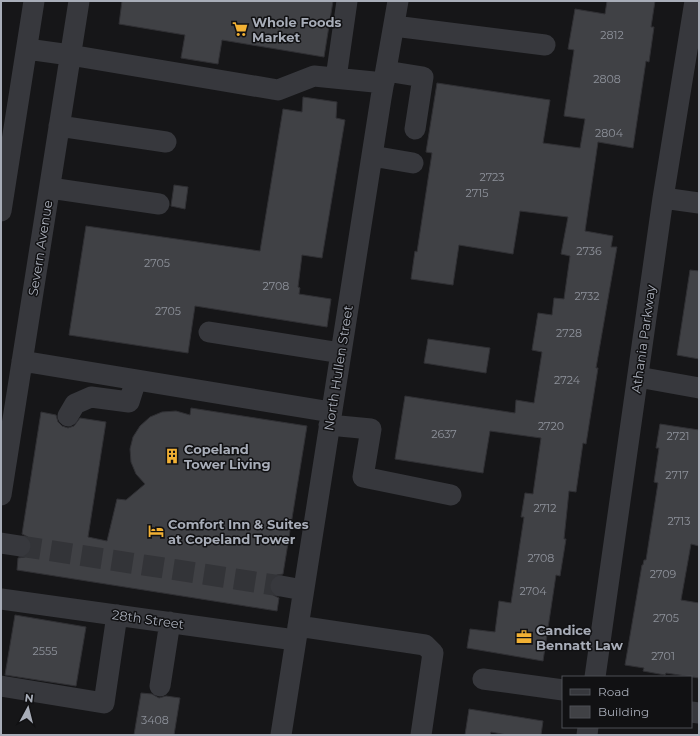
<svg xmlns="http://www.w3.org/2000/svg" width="700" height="736" viewBox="0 0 700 736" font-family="Montserrat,sans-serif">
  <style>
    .building { fill: #404145; stroke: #303034 }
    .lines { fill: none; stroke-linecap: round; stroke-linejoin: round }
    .minor-tunnel { stroke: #333438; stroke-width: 21; stroke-dasharray: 21 10; stroke-linecap: butt }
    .minor { stroke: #37383d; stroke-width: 21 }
    .labels { text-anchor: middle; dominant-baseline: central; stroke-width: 3; stroke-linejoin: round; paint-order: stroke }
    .number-label { font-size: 11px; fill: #8e929b }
    .poi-label { font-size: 13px; font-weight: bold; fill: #a8adb8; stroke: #111113; text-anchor: start }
    .street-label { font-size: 13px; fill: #a8adb8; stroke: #111113 }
  </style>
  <rect width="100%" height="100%" fill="#161618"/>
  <path class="building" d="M 122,1 L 333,1 L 324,57 L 222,40 L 218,64 L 181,58 L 185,35 L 119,24 Z
    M 607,1 L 655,1 L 651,27 L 654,27 L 649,62 L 646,61 L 633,148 L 598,142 L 585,231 L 613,236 L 611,247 L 617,247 L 596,368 L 598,368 L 586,444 L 583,443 L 576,492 L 569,491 L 564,539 L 566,539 L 560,576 L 556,575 L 543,661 L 467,648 L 470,629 L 495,632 L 499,601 L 511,603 L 524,517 L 521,517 L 525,493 L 533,494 L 541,438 L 490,431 L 483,473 L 395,459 L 405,396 L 515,413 L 516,400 L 534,403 L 542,352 L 532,350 L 538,313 L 552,315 L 554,298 L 564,299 L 570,256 L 561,254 L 568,217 L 520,211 L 513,254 L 459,245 L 453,285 L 411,279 L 415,251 L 417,252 L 432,153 L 426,152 L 437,83 L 550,100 L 543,143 L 580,148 L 585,119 L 564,116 L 574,50 L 568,49 L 575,9 L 605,14 Z
    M 303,97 L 337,102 L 336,118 L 345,120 L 322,258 L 302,255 L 298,287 L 300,288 L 299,294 L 331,299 L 327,327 L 195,306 L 188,353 L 69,335 L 86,226 L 260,251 L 283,109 L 302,112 Z
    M 174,185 L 188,187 L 185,209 L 171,206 Z
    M 690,270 L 699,271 L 699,359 L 677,355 Z
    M 428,339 L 490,348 L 486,373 L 424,363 Z
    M 191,408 L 307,426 L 283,574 L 277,575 L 272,578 L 269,584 L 270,590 L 273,595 L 279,598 L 277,611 L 17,570 L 18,558 L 25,557 L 29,554 L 32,548 L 31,541 L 28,537 L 22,534 L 41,412 L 56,415 L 58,422 L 62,426 L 68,428 L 74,426 L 80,418 L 106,422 L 88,537 L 107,541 L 117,499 L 126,500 L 145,484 L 136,474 L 131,462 L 130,449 L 133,437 L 140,426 L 150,417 L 162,412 L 176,411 L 190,415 Z
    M 660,424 L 699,430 L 699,546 L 691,544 L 681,600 L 699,603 L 699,678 L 666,673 L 665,675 L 643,671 L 644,668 L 625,665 L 642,565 L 643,565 L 644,560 L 646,560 L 658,483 L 654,482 L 659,448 L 656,448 Z
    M 15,615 L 86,627 L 76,686 L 5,675 Z
    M 141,693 L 152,694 L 159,698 L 166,696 L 180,698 L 174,735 L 134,735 Z
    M 469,709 L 543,721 L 541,735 L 507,735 L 491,732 L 490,735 L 465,735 Z"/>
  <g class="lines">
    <path class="minor-tunnel" d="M 20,546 L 281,586"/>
    <path class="minor" d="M 394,26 L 545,45
      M 27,49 L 70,55 L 278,90 L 314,76 L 384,83
      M 386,71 L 423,77 L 415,129
      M 336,78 L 347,1
      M 59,126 L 166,142
      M 372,156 L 413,163
      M 50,188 L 159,204
      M 663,198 L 699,203
      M 1,211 L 34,1
      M 209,332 L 341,353
      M 22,361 L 331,412
      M 638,377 L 699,388
      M 68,416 L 75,404 L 91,397 L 129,402 L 136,380
      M 329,425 L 371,429 L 363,477 L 451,495
      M 1,495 L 79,1
      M 1,543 L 20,546
      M 281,586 L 303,590
      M 1,599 L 295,640
      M 298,626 L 425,645 L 433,653 L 421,735
      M 595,677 L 663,198 L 695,1
      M 483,679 L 563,690
      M 1,686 L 104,703 L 117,615
      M 160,686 L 170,622
      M 691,712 L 699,713
      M 281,735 L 381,98 L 398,1
      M 587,735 L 588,727"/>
  </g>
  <defs>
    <symbol id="supermarket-bare" viewBox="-9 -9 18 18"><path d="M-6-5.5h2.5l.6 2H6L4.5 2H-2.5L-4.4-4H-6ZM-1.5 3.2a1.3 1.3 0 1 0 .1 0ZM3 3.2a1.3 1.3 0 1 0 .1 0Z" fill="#f2b134" stroke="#111113" stroke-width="2.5" paint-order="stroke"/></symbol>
    <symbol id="building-bare" viewBox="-9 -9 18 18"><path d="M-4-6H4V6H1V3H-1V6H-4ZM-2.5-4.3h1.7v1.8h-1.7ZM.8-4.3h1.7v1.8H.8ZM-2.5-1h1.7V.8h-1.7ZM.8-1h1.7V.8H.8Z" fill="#f2b134" stroke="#111113" stroke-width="2.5" paint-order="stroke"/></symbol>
    <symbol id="hotel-bare" viewBox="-9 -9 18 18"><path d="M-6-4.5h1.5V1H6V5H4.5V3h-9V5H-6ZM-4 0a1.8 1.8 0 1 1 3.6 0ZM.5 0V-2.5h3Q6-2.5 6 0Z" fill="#f2b134" stroke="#111113" stroke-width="2.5" paint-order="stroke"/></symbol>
    <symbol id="office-bare" viewBox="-9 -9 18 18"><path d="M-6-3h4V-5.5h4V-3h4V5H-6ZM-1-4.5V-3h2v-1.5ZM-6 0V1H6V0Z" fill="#f2b134" stroke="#111113" stroke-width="2.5" paint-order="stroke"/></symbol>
  </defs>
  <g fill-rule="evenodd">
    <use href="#supermarket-bare" x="229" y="18" width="22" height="22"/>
    <use href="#building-bare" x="161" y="445" width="22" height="22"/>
    <use href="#hotel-bare" x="145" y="520" width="22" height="22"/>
    <use href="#office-bare" x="513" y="626" width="22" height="22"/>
  </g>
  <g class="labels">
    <g class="number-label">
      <text x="612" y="35">2812</text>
      <text x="607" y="79">2808</text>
      <text x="609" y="133">2804</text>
      <text x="492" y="177">2723</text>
      <text x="477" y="193">2715</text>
      <text x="589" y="251">2736</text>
      <text x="157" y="263">2705</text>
      <text x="276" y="286">2708</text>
      <text x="587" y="296">2732</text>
      <text x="168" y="311">2705</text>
      <text x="569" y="333">2728</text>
      <text x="567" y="380">2724</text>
      <text x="551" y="426">2720</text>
      <text x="444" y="434">2637</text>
      <text x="678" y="436">2721</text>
      <text x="677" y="475">2717</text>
      <text x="545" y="508">2712</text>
      <text x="679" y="521">2713</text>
      <text x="541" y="558">2708</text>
      <text x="663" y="574">2709</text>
      <text x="533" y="591">2704</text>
      <text x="666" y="618">2705</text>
      <text x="45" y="651">2555</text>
      <text x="663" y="656">2701</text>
      <text x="155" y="720">3408</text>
    </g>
    <g class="poi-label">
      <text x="252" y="22">Whole Foods<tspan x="252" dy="15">Market</tspan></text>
      <text x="184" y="449">Copeland<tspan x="184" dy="15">Tower Living</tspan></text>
      <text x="168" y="524">Comfort Inn &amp; Suites<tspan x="168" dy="15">at Copeland Tower</tspan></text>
      <text x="536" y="630">Candice<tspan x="536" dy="15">Bennatt Law</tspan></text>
    </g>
    <g class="street-label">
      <text transform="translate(40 248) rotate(-81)">Severn Avenue</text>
      <text transform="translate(643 339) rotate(-82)">Athania Parkway</text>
      <text transform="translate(338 368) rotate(-81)">North Hullen Street</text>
      <text transform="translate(148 619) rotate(8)">28th Street</text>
    </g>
  </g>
  <rect width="700" height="736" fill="none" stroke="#a8adb8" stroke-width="4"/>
  <rect x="562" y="676" width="130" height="52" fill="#111113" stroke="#4d4f55"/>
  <rect x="570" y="689" width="20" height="6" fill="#37383d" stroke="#4d4f55"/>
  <text x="598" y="696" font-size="12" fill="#a8adb8">Road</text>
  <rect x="570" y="706" width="20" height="12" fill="#404145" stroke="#4d4f55"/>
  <text x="598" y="716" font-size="12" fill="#a8adb8">Building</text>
  <g transform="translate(28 708) rotate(7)" stroke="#111113" stroke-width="3" paint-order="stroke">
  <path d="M0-3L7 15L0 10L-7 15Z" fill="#a8adb8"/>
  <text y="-6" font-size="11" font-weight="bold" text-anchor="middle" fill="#a8adb8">N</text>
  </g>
</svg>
